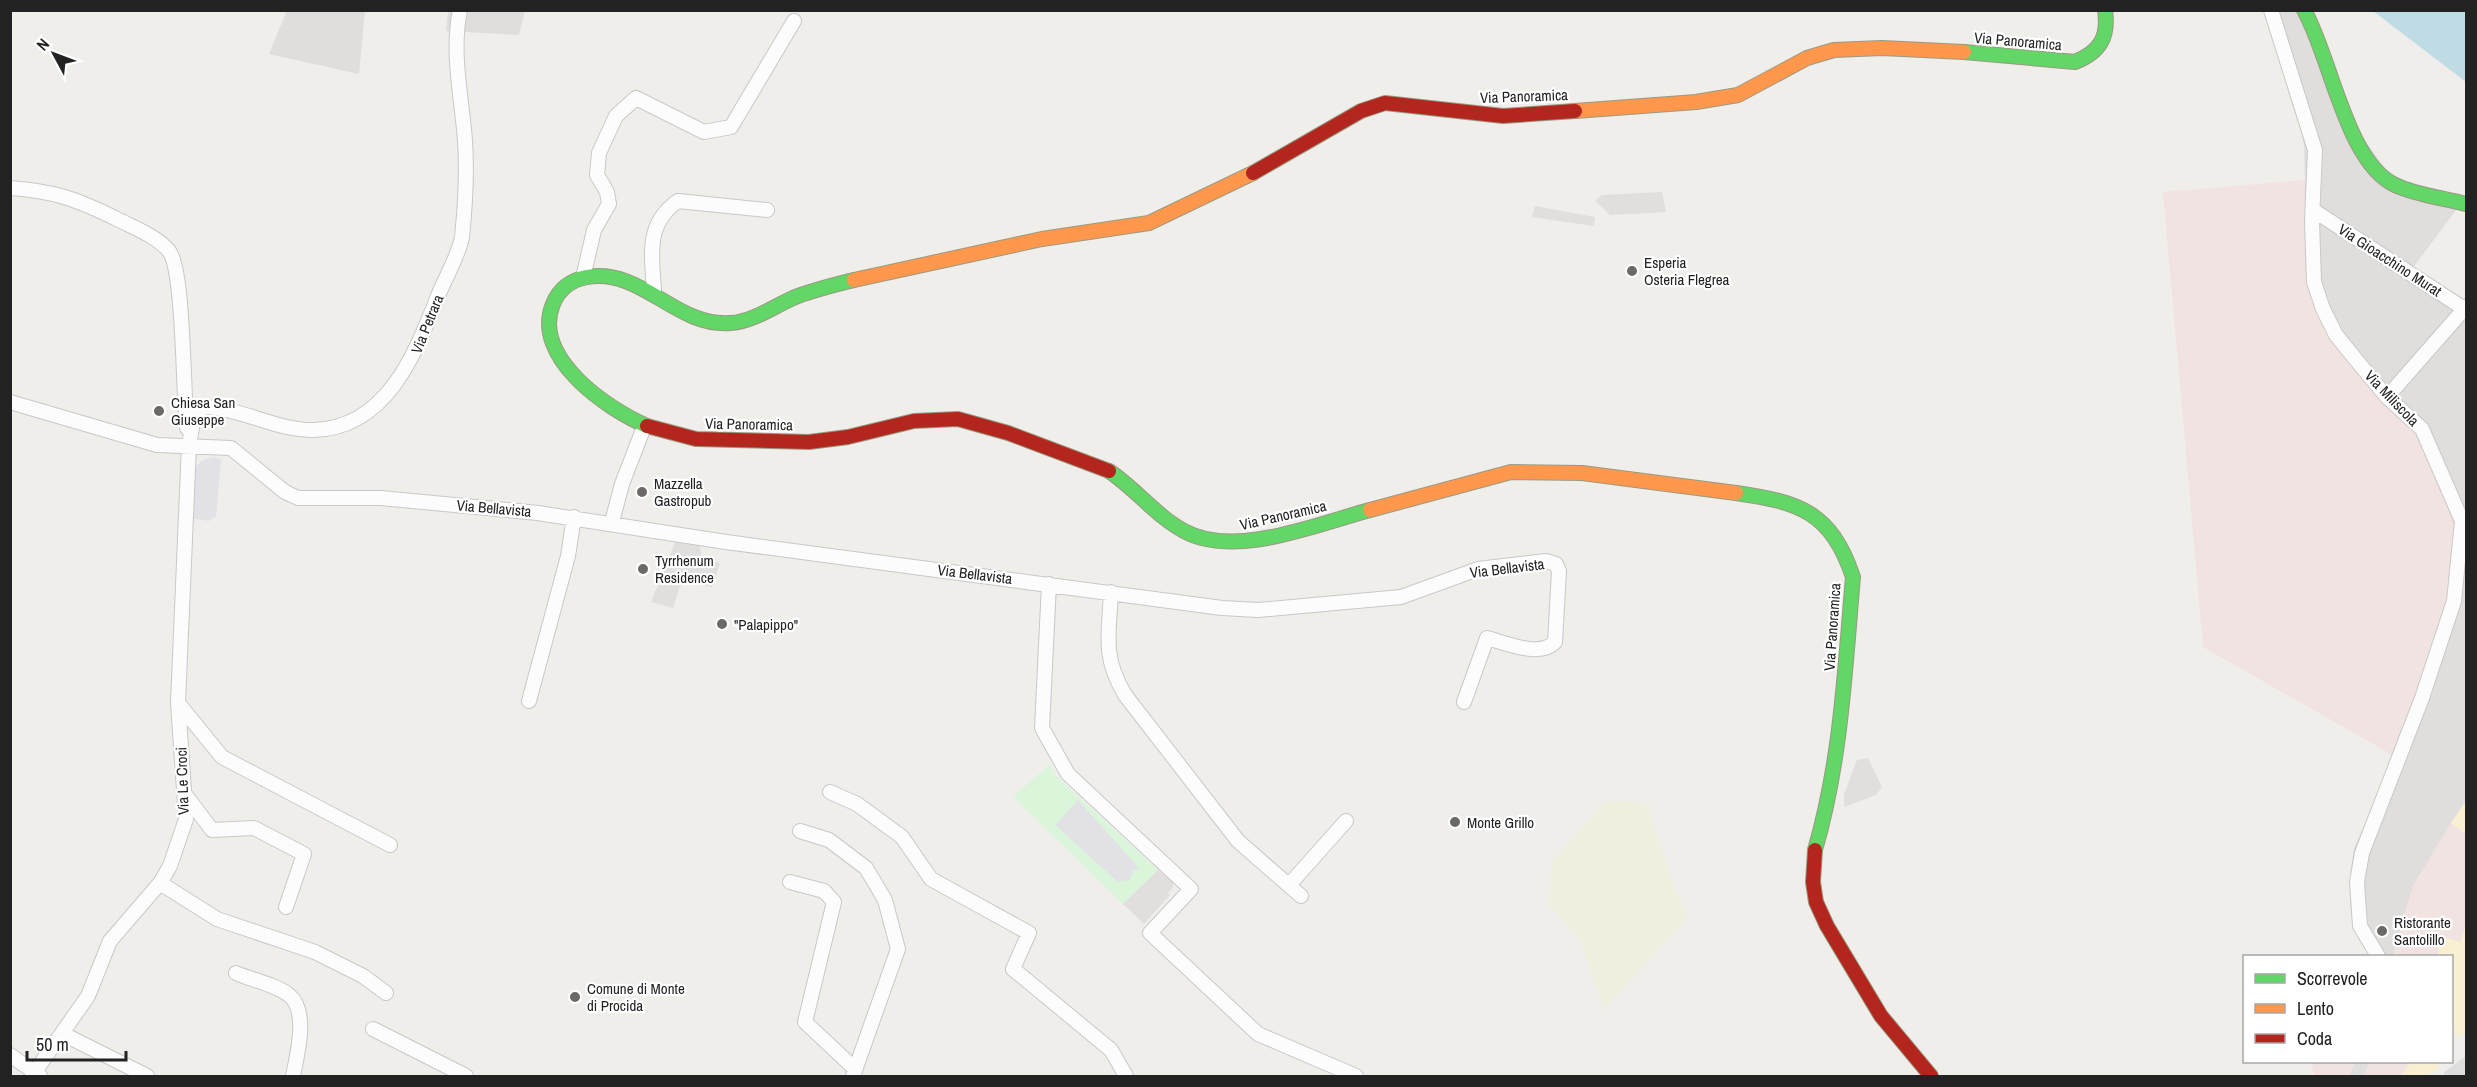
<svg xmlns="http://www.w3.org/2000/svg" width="2477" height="1087" viewBox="0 0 2477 1087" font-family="'Archivo Narrow',sans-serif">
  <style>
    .residential { fill: #dfdedc }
    .commercial { fill: #f1e3e1 }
    .farmland { fill: #efefdf }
    .sand { fill: #f8f0d0 }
    .park { fill: #daf5da }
    .parking { fill: #e0dfde }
    .plaza { fill: #e2e1e5 }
    .water { fill: #bfdbe3 }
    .pier { fill: #dedddd }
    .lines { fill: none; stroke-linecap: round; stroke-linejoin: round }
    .street-casing { stroke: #c9c8c7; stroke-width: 16 }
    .fast-casing { stroke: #999a82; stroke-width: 16 }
    .slow-casing { stroke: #999a82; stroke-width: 16 }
    .jam-casing { stroke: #999a82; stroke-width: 16 }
    .street { stroke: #fdfcfc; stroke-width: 14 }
    .fast { stroke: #63d668; stroke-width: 14 }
    .slow { stroke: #ff974d; stroke-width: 14 }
    .jam { stroke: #b3261e; stroke-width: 14 }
    .poi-dot { fill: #6a6968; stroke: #fff; stroke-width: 2 }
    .labels { text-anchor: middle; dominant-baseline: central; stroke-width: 4.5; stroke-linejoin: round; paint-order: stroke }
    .street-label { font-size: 15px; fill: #222; stroke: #fff }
    .poi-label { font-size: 15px; fill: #222; stroke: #fff; text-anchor: start }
  </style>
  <rect width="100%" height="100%" fill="#f0eeeb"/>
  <path class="residential" d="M 287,10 L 365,11 L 359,74 L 269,54 Z
    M 2310,10 L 2361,136 L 2389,173 L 2459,206 L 2412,269 L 2462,301 L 2466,296 L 2466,800 L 2413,886 L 2393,956 L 2376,956 L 2363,940 L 2350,907 L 2350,873 L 2354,848 L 2396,757 L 2317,305 L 2307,272 L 2304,146 L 2295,96 L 2268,11 Z
    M 448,11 L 525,11 L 519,35 L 446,31 Z"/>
  <path class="commercial" d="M 2305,180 L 2307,272 L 2317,305 L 2413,429 L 2447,501 L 2455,528 L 2455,595 L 2396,757 L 2203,647 L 2163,192 Z
    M 2451,823 L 2466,834 L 2466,921 L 2461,943 L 2436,936 L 2439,956 L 2393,956 L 2413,886 Z
    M 2311,1062 L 2421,1062 L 2412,1076 L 2314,1076 Z"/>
  <path class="farmland" d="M 1605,801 L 1647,803 L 1674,886 L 1688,917 L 1604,1009 L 1580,940 L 1548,904 L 1553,861 Z"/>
  <path class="sand" d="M 2466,801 L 2466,834 L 2451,823 Z
    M 2466,921 L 2466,1032 L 2458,1037 L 2452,1026 L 2452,956 L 2439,956 L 2436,935 L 2461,942 Z
    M 2411,1062 L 2435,1062 L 2439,1068 L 2425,1076 L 2401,1076 Z"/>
  <path class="park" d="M 1050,764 L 1055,775 L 1158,870 L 1123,904 L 1013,797 Z"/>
  <path class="parking" d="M 1662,192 L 1666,212 L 1610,215 L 1595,201 L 1602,195 Z
    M 1535,206 L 1595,217 L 1594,226 L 1532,217 Z
    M 675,542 L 700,545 L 701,558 L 720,563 L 712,587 L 685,582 L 680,586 L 673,608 L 651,602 Z
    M 1868,758 L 1882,787 L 1876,795 L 1844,807 L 1844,794 L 1857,760 Z
    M 1158,870 L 1173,882 L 1173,887 L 1168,893 L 1170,895 L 1144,924 L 1123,904 Z
    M 2355,1062 L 2369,1062 L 2364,1076 L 2349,1076 Z"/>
  <path class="plaza" d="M 213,457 L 221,459 L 216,516 L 209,521 L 191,518 L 195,467 L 203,460 Z
    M 1078,800 L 1139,868 L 1133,871 L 1130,880 L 1118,882 L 1055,825 Z"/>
  <path class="water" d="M 2373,11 L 2466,11 L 2466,82 Z"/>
  <path class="pier" d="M 2466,1056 L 2466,1076 L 2445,1076 L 2443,1073 Z"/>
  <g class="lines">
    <defs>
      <path id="street" d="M 2271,10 L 2315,150 L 2312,221 L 2314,282 L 2323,309 L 2336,335 L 2357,361 L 2387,397 L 2422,429 L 2462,521 L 2454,601 L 2422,698 L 2362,853 L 2357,882 L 2360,926 L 2378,956
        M 10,188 C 54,191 76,199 115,218 C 132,227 157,236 169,251 C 184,269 183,395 187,428
        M 2313,210 L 2466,310
        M 583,278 L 594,230 L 609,204 L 607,192 L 597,175 L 599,153 L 616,116 L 636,98 L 704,132 L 731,127 L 794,21
        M 654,291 C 652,255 645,224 678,201 L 767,210
        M 2387,397 L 2466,307
        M 10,402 L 157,445 L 231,448 L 285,492 L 298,498 L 381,498 L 538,513 L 726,542 L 1222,608 L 1258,610 L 1401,597 L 1478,569 L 1546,561 L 1556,564 L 1559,571 L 1555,642 C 1540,658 1506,643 1487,638 L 1464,702
        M 612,522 L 622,484 L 644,427
        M 1049,584 L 1042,728 L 1068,774 L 1191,889 L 1150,933 L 1258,1034 L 1356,1076
        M 1111,592 C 1109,636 1102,656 1125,695 L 1238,841 L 1301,896
        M 529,701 L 568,556 L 574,517
        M 178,703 L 222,757 L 390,845
        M 830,792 L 857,804 L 902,837 L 931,879 L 1029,933 L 1013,969 L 1111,1050 L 1126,1076
        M 184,793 L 212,830 L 254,828 L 304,854 L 286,907
        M 800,831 L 829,840 L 866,868 L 885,900 L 898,949 L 853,1076
        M 790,882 L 824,891 L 834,902 L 805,1022 L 855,1069
        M 160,883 L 217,919 L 315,952 L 363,976 L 386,993
        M 1289,885 L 1346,821
        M 236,973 C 251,980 275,984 289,995 C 309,1011 297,1055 293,1076
        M 373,1029 L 466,1076
        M 63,1034 L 147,1076
        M 10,1055 L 40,1076
        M 32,1076 L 88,996 L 110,941 L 160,883 L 170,866 L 186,819 L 178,703 L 189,445 L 194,416 L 204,407 C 242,408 277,431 314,430 C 389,428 417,349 440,291 C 447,275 459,254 462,237 C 465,208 467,170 465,141 C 462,98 451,54 460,10"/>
      <path id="fast" d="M 2304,10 C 2331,57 2346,162 2395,185 C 2416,195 2444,198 2466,204
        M 1964,52 L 2075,62 C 2100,52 2109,37 2105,10
        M 647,426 C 607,409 531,357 553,304 C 559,289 571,280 587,277 C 643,268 675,327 730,323 C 752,322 773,307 793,298 C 813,290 834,285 854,280
        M 1109,471 C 1136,489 1156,516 1184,531 C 1235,559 1317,524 1370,510
        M 1736,493 C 1800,502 1831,512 1853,577 C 1845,669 1841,761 1815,850"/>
      <path id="slow" d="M 1575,111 L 1696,102 L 1738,95 L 1807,58 L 1834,50 L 1882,48 L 1964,52
        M 854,280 L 1042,239 L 1149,223 L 1253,173
        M 1370,510 L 1511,472 L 1582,473 L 1736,493"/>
      <path id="jam" d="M 1253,173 L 1361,111 L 1385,103 L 1503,116 L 1575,111
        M 647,426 L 696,439 L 809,442 L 848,437 L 914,421 L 958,419 L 1008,433 L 1109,471
        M 1815,850 L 1813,882 L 1816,902 L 1827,926 L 1881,1016 L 1931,1076"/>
    </defs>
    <use href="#street" class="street-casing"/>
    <use href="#fast" class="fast-casing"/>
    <use href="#slow" class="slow-casing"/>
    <use href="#jam" class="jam-casing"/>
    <use href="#street" class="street"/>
    <use href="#fast" class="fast"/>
    <use href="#slow" class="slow"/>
    <use href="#jam" class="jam"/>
  </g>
  <g class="poi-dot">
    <circle cx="1632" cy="271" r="6"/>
    <circle cx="159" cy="411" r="6"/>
    <circle cx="642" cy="492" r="6"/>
    <circle cx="643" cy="569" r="6"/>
    <circle cx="722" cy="624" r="6"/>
    <circle cx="1455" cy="822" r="6"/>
    <circle cx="2382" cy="931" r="6"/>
    <circle cx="575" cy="997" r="6"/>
  </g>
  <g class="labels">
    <g class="street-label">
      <text transform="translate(2018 41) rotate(5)">Via Panoramica</text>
      <text transform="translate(1524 96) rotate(-2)">Via Panoramica</text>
      <text transform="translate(2390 260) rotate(33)">Via Gioacchino Murat</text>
      <text transform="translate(427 324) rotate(-68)">Via Petrara</text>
      <text transform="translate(2392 398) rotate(46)">Via Miliscola</text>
      <text transform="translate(749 424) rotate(1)">Via Panoramica</text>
      <text transform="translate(494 508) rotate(5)">Via Bellavista</text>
      <text transform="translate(1283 515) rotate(-13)">Via Panoramica</text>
      <text transform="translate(1507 568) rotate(-7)">Via Bellavista</text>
      <text transform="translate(975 574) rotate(7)">Via Bellavista</text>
      <text transform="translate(1832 627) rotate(-86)">Via Panoramica</text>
      <text transform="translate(182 781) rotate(-92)">Via Le Croci</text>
    </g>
    <g class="poi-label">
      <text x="1644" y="262">Esperia<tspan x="1644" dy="17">Osteria Flegrea</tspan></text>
      <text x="171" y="402">Chiesa San<tspan x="171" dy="17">Giuseppe</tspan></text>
      <text x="654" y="483">Mazzella<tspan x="654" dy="17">Gastropub</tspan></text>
      <text x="655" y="560">Tyrrhenum<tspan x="655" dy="17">Residence</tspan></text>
      <text x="734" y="624">"Palapippo"</text>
      <text x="1467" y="822">Monte Grillo</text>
      <text x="2394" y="922">Ristorante<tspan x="2394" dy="17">Santolillo</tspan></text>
      <text x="587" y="988">Comune di Monte<tspan x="587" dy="17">di Procida</tspan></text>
    </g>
  </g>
  <rect width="2477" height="1087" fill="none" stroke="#222222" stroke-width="24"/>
  <rect x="2243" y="955" width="210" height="108" fill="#ffffff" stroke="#a7a7a7" stroke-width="1.5"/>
  <rect x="2255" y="974" width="30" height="9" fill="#63d668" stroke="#a7a7a7" stroke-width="1.5"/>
  <text x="2297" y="985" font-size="18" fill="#222222">Scorrevole</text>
  <rect x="2255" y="1004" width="30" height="9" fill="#ff974d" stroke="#a7a7a7" stroke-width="1.5"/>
  <text x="2297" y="1015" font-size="18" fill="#222222">Lento</text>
  <rect x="2255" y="1034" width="30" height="9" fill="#b3261e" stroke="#a7a7a7" stroke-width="1.5"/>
  <text x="2297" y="1045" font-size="18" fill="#222222">Coda</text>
  <g transform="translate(54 54) rotate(311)" stroke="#ffffff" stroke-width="4.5" paint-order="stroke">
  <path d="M0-4.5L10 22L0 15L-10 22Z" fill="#222222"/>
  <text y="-9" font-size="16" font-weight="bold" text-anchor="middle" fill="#222222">N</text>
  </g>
  <path d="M27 1051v9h99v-9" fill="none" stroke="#222222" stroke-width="3"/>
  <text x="36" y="1051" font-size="18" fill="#222222" stroke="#ffffff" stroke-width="4.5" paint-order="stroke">50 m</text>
</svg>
